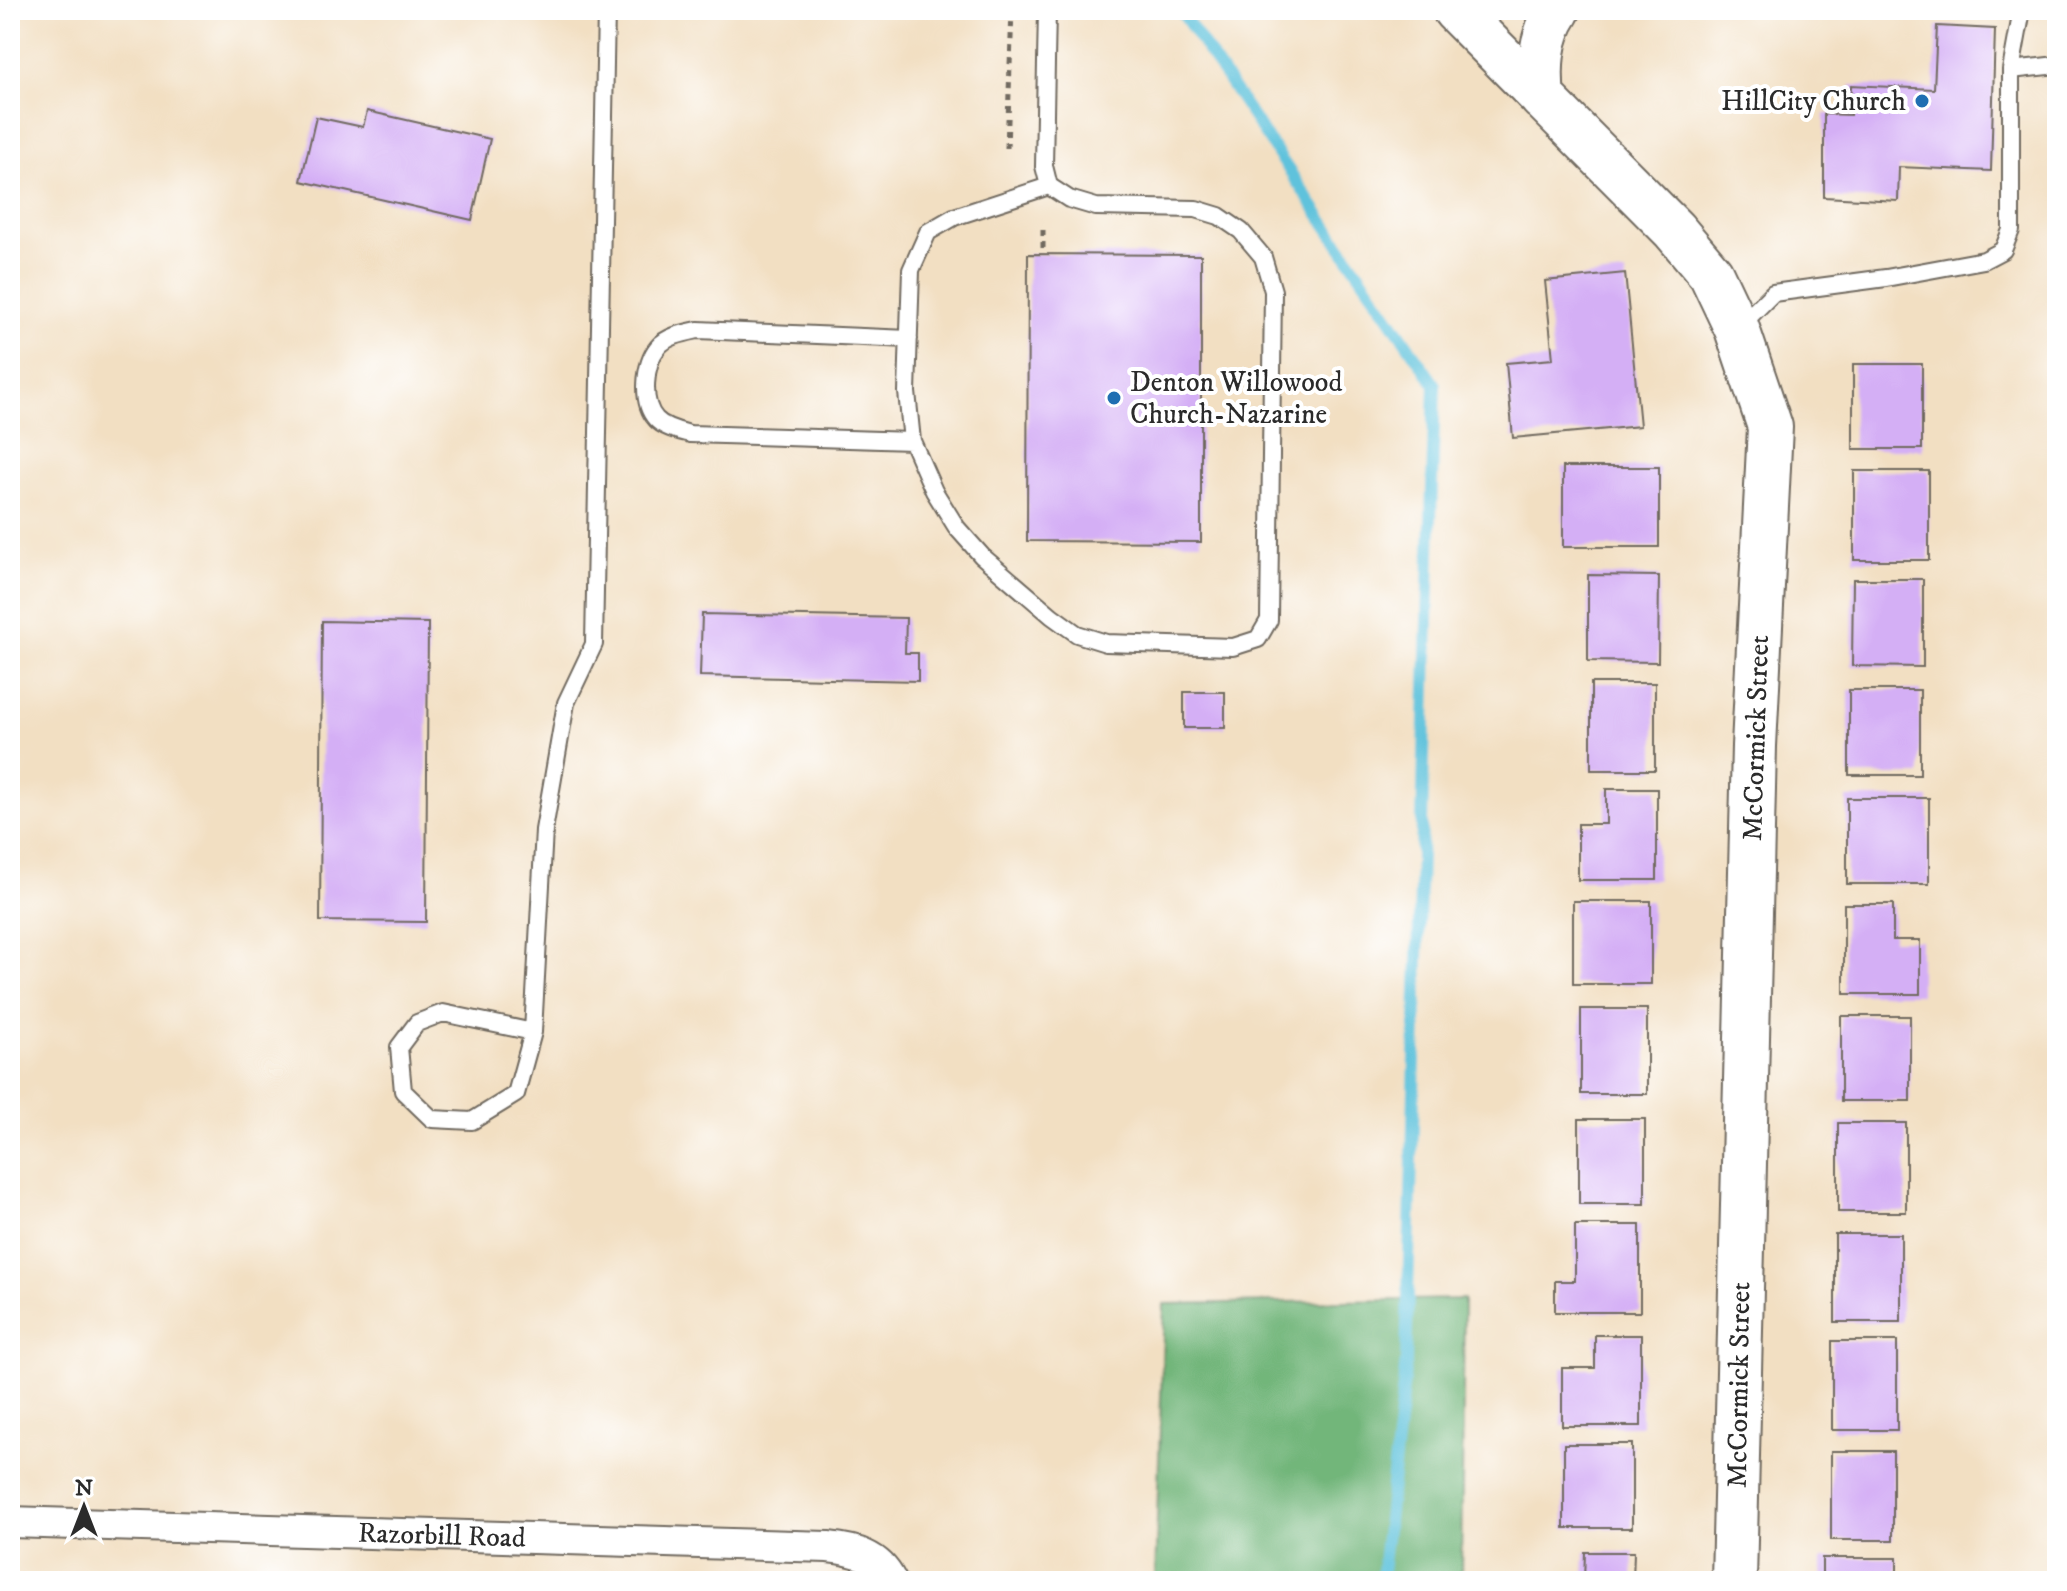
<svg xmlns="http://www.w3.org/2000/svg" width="2067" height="1591" viewBox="0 0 2067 1591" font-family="'IM FELL DW Pica',serif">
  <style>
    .forest { fill: #72b67a; stroke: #4e7052; stroke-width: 2 }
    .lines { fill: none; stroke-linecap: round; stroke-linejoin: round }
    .stream { stroke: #5ec2dc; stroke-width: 12 }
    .building { fill: #d4aff5 }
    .lane-casing { stroke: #716a60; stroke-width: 20 }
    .street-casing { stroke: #716a60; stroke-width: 34 }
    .secondary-casing { stroke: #716a60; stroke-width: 48 }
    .path { stroke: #716a60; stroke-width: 5; stroke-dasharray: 6 6; stroke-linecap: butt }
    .lane { stroke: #fff; stroke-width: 16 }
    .street { stroke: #fff; stroke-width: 30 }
    .secondary { stroke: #fff; stroke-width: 44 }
    .poi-dot { fill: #1f6fb2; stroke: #fff; stroke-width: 3 }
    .labels { text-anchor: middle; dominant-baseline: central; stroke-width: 8; stroke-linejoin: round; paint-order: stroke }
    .poi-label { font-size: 28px; fill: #2b2b2b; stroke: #fff; text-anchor: end }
    .street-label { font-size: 28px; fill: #2b2b2b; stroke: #fff }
  </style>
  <rect width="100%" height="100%" fill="#fff"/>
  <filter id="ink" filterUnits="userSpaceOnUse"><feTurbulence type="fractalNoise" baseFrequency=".0125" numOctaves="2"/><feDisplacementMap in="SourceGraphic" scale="16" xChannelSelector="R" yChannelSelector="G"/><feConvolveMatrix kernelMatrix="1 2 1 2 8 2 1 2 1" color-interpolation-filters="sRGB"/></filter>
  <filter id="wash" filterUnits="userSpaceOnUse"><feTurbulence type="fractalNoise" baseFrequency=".006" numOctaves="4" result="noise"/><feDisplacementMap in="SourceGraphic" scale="32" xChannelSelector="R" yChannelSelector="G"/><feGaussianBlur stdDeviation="1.8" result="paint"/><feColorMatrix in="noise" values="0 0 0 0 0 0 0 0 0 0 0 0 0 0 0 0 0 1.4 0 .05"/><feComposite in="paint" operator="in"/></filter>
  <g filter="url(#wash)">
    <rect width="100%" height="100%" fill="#f2dfc2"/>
    <path class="forest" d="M 1464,1299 L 1461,1581 L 1155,1581 L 1164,1304 Z"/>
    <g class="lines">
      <path class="stream" d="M 1180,10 L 1435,385 L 1406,1361 L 1381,1581"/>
    </g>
    <g id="blocks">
      <path class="building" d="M 1937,26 L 1995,29 L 1991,171 L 1899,167 L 1898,201 L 1824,197 L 1824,114 L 1850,115 L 1851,85 L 1934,89 Z
        M 367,111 L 490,139 L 472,220 L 301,181 L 316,117 L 363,127 Z
        M 1028,254 L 1201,255 L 1201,542 L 1027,541 Z
        M 1625,273 L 1640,426 L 1513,438 L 1506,363 L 1553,359 L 1545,281 Z
        M 1853,364 L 1922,364 L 1922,449 L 1853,449 Z
        M 1563,467 L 1659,467 L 1659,547 L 1563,547 Z
        M 1854,471 L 1929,471 L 1929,560 L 1854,560 Z
        M 1588,575 L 1659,576 L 1658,662 L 1588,661 Z
        M 1853,579 L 1923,579 L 1923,667 L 1852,666 Z
        M 702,614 L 906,618 L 905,653 L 918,653 L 918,681 L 700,676 Z
        M 322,621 L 428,623 L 426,922 L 320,921 Z
        M 1591,683 L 1655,683 L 1655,770 L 1591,770 Z
        M 1849,690 L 1920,690 L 1920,775 L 1849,775 Z
        M 1184,692 L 1225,692 L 1225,728 L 1184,728 Z
        M 1606,789 L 1657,789 L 1657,880 L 1578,880 L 1578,824 L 1606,824 Z
        M 1847,798 L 1929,798 L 1929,884 L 1847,884 Z
        M 1573,901 L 1651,901 L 1651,984 L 1573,984 Z
        M 1844,904 L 1893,904 L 1893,940 L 1920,940 L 1920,994 L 1844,994 Z
        M 1581,1009 L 1647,1009 L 1647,1094 L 1581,1094 Z
        M 1841,1016 L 1910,1016 L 1910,1101 L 1841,1101 Z
        M 1579,1119 L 1645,1119 L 1645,1204 L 1579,1204 Z
        M 1838,1123 L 1906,1123 L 1906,1212 L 1838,1212 Z
        M 1575,1225 L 1640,1225 L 1640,1312 L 1555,1312 L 1555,1281 L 1575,1281 Z
        M 1835,1234 L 1901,1234 L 1901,1322 L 1835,1322 Z
        M 1595,1335 L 1641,1335 L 1641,1426 L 1562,1426 L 1562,1368 L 1595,1368 Z
        M 1832,1341 L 1897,1341 L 1897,1430 L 1832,1430 Z
        M 1564,1444 L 1632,1444 L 1632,1528 L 1564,1528 Z
        M 1831,1451 L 1893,1451 L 1893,1540 L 1831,1540 Z
        M 1585,1552 L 1634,1552 L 1633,1581 L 1584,1581 Z
        M 1822,1558 L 1897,1558 L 1897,1581 L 1822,1581 Z"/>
    </g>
  </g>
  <g filter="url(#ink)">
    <use href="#blocks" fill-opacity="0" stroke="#716a60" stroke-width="2"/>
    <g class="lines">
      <defs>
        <path id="lane" d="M 1047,10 L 1044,166 L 1049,186 L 1069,199 L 1096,207 L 1196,209 L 1219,216 L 1241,231 L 1263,257 L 1273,291 L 1269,620 L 1258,639 L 1233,647 L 1106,643 L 1077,634 L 1052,616 L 982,556 L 957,528 L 934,491 L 912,441 L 907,392 L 911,270 L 928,232 L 954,217 L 1049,186
          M 2011,70 L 2057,65
          M 1738,328 L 1773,293 L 1886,278 L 1984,260 L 2003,250 L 2011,230 L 2011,70 L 2022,10
          M 909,339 L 698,330 C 684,333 667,336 658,347 C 644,364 641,403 656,419 C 664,428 679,431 690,434 L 912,441
          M 533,1032 L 443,1013 L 417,1023 L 399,1047 L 403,1091 L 432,1119 L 472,1121 L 516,1094 L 533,1032 L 544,830 L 566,703 L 594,644 L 606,10"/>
        <g id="street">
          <path id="s1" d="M 10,1522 L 828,1547 C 855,1550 878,1555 891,1581"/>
        </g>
        <path id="secondary" d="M 1455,10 L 1674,230 L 1711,274 L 1737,329 L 1770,427 L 1754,746 L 1734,1581
          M 1542,98 C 1539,67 1540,37 1558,10"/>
      </defs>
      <use href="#lane" class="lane-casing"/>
      <use href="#street" class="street-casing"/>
      <use href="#secondary" class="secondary-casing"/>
      <path class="path" d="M 1007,148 L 1012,10
        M 1043,230 L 1043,254"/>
      <use href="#lane" class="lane"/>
      <use href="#street" class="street"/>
      <use href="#secondary" class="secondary"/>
    </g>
  </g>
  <g class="poi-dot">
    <circle cx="1922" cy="101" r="8"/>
    <circle cx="1114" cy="398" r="8"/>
  </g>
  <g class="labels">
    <g class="poi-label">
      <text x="1906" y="101">HillCity Church</text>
      <text x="1130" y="382" text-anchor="start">Denton Willowood<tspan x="1130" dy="32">Church-Nazarine</tspan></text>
    </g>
    <g class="street-label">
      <text transform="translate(1756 738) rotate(-88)">McCormick Street</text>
      <text transform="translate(1739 1385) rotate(-89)">McCormick Street</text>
      <text stroke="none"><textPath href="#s1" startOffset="432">Razorbill Road</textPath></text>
    </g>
  </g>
  <rect width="2067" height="1591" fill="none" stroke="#fff" stroke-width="40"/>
  <g transform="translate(84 1507)" stroke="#ffffff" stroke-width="6" paint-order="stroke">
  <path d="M0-6L14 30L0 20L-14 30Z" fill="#2b2b2b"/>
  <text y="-12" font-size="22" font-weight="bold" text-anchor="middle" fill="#2b2b2b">N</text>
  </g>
</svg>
